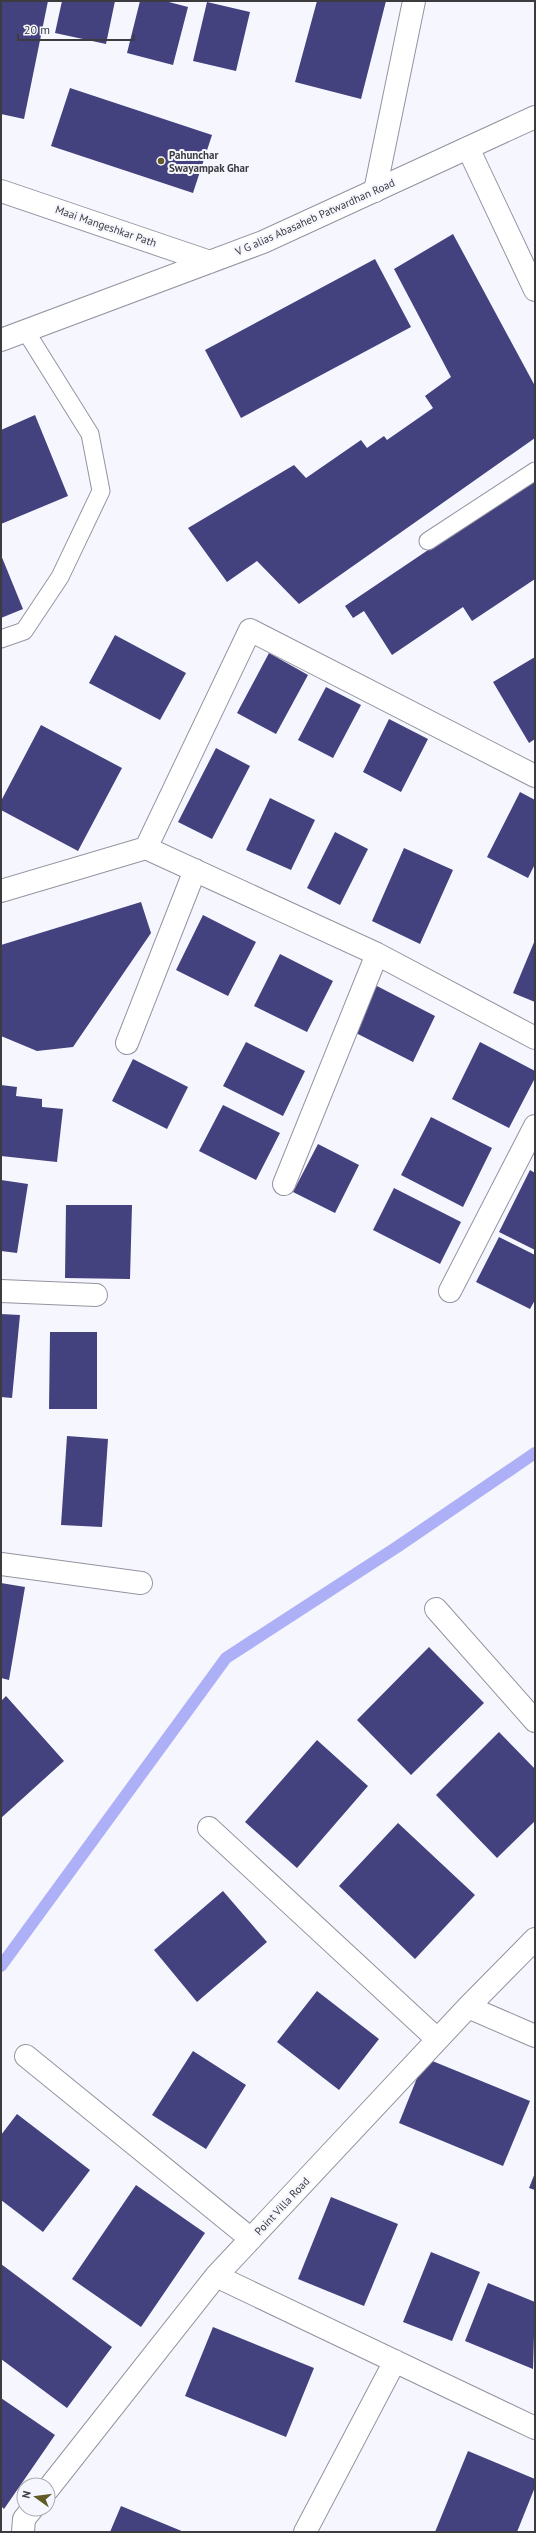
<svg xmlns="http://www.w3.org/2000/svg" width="536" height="2533" viewBox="0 0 536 2533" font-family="'PT Sans',sans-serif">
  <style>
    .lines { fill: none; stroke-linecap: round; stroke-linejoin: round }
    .stream { stroke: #adb0f6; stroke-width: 12 }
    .building { fill: #43417e }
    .lane-casing { stroke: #9394a0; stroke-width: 19 }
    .street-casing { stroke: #9394a0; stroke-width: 24 }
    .secondary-casing { stroke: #9394a0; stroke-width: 24 }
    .lane { stroke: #fff; stroke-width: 17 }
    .street { stroke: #fff; stroke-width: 22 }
    .secondary { stroke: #fff; stroke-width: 22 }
    .poi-dot { fill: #615b27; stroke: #f6f7fe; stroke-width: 1.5 }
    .labels { text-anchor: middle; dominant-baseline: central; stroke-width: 4; stroke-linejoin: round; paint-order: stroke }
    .poi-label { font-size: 11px; font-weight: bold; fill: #3b3b40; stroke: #f6f7fe; text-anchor: start }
    .street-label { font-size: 11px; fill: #3b3b40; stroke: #f6f7fe }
  </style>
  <rect width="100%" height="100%" fill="#f6f7fe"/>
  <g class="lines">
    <path class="stream" d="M 1,1966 L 226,1658 L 397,1547 L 535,1453"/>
  </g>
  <path class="building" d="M 1,1 L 48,1 L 24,119 L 1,114 Z
    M 62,1 L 115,1 L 106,44 L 55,33 Z
    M 140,1 L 165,1 L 188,7 L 173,65 L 127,53 Z
    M 317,1 L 386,1 L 361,99 L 295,82 Z
    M 207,2 L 250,12 L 236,71 L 193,61 Z
    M 70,88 L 212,135 L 193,193 L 51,146 Z
    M 453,234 L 535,386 L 535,438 L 299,604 L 257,561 L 227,582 L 188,528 L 294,465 L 306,478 L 361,440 L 367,448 L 384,436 L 387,440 L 433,408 L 425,396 L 451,377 L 394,269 Z
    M 375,259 L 411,327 L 241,418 L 205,350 Z
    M 35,415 L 68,496 L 1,524 L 1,430 Z
    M 535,478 L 535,579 L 472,621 L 463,607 L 392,655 L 364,611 L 353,618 L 345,606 Z
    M 1,555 L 23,609 L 1,618 Z
    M 115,635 L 186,673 L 160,720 L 89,683 Z
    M 269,653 L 308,675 L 276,734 L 237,713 Z
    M 535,657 L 535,739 L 529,743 L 493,682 Z
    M 326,687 L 361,705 L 333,758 L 298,740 Z
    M 389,719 L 428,739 L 401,792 L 363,772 Z
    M 41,725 L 122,768 L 78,851 L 1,810 L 1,801 Z
    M 216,748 L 250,766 L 212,839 L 178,822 Z
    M 520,792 L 535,800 L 535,864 L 528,878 L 487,857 Z
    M 270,798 L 315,820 L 291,870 L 246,850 Z
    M 335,832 L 368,849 L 340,905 L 307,888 Z
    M 404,848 L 453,870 L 420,944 L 372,921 Z
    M 141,902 L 151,933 L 73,1047 L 37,1051 L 1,1036 L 1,945 Z
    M 203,915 L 256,942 L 228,996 L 176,970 Z
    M 535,940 L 535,1002 L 513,993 Z
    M 280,954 L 333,981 L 307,1032 L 254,1006 Z
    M 375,985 L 435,1016 L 413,1062 L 352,1031 Z
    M 246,1042 L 305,1071 L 283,1116 L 223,1086 Z
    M 480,1042 L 535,1071 L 535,1078 L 509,1128 L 452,1099 Z
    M 133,1059 L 188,1087 L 167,1129 L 112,1101 Z
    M 1,1085 L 17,1087 L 16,1096 L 42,1099 L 42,1107 L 63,1109 L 57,1162 L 1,1156 Z
    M 223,1105 L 280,1133 L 256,1180 L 199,1151 Z
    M 431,1117 L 492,1148 L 463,1207 L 401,1175 Z
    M 318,1144 L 359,1165 L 335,1213 L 293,1192 Z
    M 530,1170 L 535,1173 L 535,1250 L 499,1232 Z
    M 1,1180 L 28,1184 L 17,1253 L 1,1251 Z
    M 394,1188 L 461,1222 L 440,1264 L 373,1230 Z
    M 66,1205 L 132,1205 L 130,1279 L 65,1278 Z
    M 499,1237 L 535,1255 L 535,1300 L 530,1309 L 476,1282 Z
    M 1,1314 L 20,1315 L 12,1398 L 1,1397 Z
    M 50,1332 L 97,1332 L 97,1409 L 49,1409 Z
    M 67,1436 L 108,1439 L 102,1527 L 61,1525 Z
    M 1,1583 L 25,1587 L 9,1680 L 1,1678 Z
    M 429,1647 L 484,1703 L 411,1775 L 357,1720 Z
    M 6,1696 L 64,1761 L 1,1818 L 1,1701 Z
    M 499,1732 L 535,1769 L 535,1821 L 497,1858 L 436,1795 Z
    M 317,1740 L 368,1786 L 297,1868 L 245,1822 Z
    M 398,1823 L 475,1895 L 415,1959 L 339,1886 Z
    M 223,1891 L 267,1942 L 197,2002 L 154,1950 Z
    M 317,1991 L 379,2039 L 339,2090 L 277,2042 Z
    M 193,2051 L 246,2085 L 206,2149 L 152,2115 Z
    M 425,2058 L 530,2101 L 503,2166 L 399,2123 Z
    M 17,2114 L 90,2170 L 43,2232 L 1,2200 L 1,2135 Z
    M 535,2173 L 535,2190 L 529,2188 Z
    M 136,2185 L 205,2233 L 141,2327 L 72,2279 Z
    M 331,2197 L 398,2224 L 364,2306 L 298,2279 Z
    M 431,2252 L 480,2272 L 452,2341 L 403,2322 Z
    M 1,2264 L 112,2347 L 67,2408 L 1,2359 Z
    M 488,2283 L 535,2302 L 533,2369 L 465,2341 Z
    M 213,2327 L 314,2368 L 286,2437 L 185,2396 Z
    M 1,2398 L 55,2435 L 4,2509 L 1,2506 Z
    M 468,2451 L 535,2479 L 535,2487 L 517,2532 L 435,2532 Z
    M 121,2506 L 184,2532 L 110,2532 Z"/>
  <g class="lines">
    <defs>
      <path id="lane" d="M 428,541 L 535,471
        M 1,639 L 24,631 L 60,577 L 101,491 L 90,434 L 25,330"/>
      <path id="street" d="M 468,148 L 535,290
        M 375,191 L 414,1
        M 146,848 L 250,630 L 535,776
        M 1,891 L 146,848 L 377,954 L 535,1038
        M 127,1043 L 195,870
        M 284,1184 L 377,954
        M 1,1291 L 96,1295
        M 450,1291 L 535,1126
        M 1,1564 L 141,1583
        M 436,1609 L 535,1721
        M 209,1828 L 437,2039
        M 468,2007 L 535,2036
        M 26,2056 L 251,2239
        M 216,2276 L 535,2428
        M 48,2489 L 216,2276 L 468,2007 L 535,1939
        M 23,2532 L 24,2519 L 32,2509
        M 305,2532 L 395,2361"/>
      <path id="secondary" d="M 1,191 L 210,262
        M 1,340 L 263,242 L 535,117"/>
    </defs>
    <use href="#lane" class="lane-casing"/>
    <use href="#street" class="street-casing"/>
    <use href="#secondary" class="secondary-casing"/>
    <use href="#lane" class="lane"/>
    <use href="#street" class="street"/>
    <use href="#secondary" class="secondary"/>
  </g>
  <circle class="poi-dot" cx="161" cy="161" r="4"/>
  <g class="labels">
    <g class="poi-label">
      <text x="169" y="155">Pahunchar<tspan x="169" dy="13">Swayampak Ghar</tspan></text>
    </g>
    <g class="street-label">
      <text transform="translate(315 217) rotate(-24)">V G alias Abasaheb Patwardhan Road</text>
      <text transform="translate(106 226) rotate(19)">Maai Mangeshkar Path</text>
      <text transform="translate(282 2206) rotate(-47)">Point Villa Road</text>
    </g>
  </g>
  <rect width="536" height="2533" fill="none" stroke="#3b3b40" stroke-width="4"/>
  <g transform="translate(36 2497) rotate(284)"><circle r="19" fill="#f6f7fe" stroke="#abacb2"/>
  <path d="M0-3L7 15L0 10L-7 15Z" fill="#615b27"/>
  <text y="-6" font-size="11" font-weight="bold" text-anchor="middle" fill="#3b3b40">N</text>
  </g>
  <path d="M18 34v6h116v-6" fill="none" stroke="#3b3b40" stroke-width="2"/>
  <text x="24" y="34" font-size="12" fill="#3b3b40" stroke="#f6f7fe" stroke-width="3" paint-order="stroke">20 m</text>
</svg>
